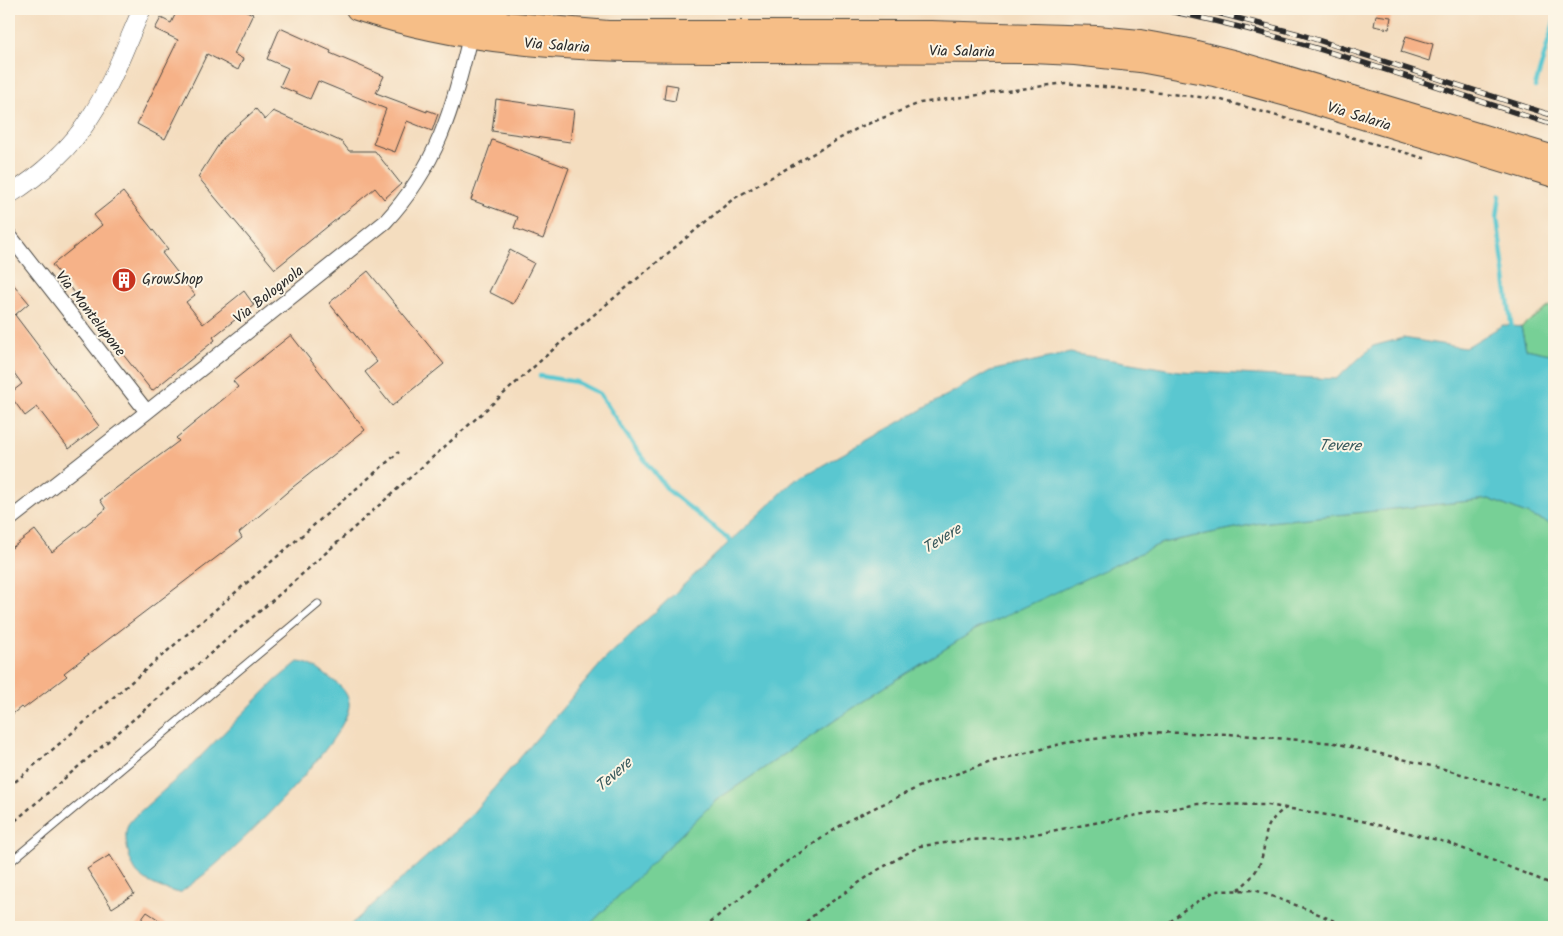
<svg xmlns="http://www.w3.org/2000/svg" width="1563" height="936" viewBox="0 0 1563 936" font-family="Kalam,sans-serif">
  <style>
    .green { fill: #77d096; stroke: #517e60 }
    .water { fill: #5ac7d0; stroke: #42797e }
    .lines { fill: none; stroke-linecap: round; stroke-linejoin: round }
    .stream { stroke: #5ac7d0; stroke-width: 4.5 }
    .building { fill: #f6b288 }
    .service-casing { stroke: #494641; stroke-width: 9 }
    .minor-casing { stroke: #494641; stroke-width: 16 }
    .tertiary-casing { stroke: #494641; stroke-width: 19 }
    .primary-casing { stroke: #494641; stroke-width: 24 }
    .path { stroke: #494641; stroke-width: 2.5; stroke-dasharray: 4 4; stroke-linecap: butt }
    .service { stroke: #fff; stroke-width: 7 }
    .minor { stroke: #fff; stroke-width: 14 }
    .tertiary { stroke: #fff; stroke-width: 18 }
    .primary { stroke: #f6be87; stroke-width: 22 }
    .rail-casing { stroke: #2b2b2b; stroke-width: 5.5 }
    .rail { stroke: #fcf5e5; stroke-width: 4; stroke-dasharray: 11; stroke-linecap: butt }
    .labels { text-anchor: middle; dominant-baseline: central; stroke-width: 4; stroke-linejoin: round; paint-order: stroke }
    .street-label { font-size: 15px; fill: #2b2b2b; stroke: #fcf5e5 }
    .poi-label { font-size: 15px; fill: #2b2b2b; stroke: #fcf5e5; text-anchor: start }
    .water-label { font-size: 16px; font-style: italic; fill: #395a5d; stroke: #fcf5e5 }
  </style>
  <rect width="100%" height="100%" fill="#fcf5e5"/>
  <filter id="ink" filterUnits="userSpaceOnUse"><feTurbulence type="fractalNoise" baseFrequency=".02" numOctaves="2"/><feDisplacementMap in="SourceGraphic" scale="10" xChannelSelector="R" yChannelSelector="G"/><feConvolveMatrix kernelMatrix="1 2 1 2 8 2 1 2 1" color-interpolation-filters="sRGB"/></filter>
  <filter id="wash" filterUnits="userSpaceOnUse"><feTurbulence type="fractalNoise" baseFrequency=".0096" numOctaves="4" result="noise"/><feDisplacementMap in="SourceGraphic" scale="20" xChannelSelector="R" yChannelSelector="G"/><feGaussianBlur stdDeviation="1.12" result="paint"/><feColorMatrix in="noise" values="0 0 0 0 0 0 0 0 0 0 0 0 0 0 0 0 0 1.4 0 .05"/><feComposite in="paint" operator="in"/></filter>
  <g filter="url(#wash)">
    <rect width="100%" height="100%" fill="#f4ddbf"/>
    <path class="green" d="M 1554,303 L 1554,355 L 1526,349 L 1521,327 Z
      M 1489,499 L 1554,525 L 1554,927 L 587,927 L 715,801 L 877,692 L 975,630 L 1075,582 L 1162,543 L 1260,523 Z"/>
    <path class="water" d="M 1503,325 L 1521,327 L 1526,349 L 1554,355 L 1554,525 L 1489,499 L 1260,523 L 1162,543 L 975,630 L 877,692 L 715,801 L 587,927 L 348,927 L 464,823 L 604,660 L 793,482 L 990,371 L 1070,353 L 1179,371 L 1336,379 L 1373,346 L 1403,338 L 1465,348 Z
      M 298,662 C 312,663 320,671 331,679 C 338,683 348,693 349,702 C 354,734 240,844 213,867 C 203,876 191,884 180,893 C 166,890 147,884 137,873 C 130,864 123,838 127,827 C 128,823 132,820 134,817 L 191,766 L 275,681 Z"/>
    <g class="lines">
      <path class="stream" d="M 1535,87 L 1554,22
        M 1500,195 L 1497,218 L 1512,330
        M 540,376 L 576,382 L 600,394 L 634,446 L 668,490 L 731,541"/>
    </g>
    <g id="blocks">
      <path class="building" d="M 178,9 L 242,9 L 253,14 L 234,54 L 243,59 L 238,70 L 207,54 L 165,139 L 137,124 L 178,40 L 155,29 L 161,18 L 171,23 Z
        M 1376,15 L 1391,17 L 1389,29 L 1374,26 Z
        M 280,28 L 331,51 L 330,53 L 384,76 L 376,93 L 427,112 L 427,110 L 438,114 L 432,131 L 407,121 L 395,152 L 373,144 L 386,109 L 318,81 L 310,99 L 280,86 L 288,68 L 267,59 Z
        M 1406,36 L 1433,44 L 1429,61 L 1401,52 Z
        M 666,84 L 678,86 L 675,101 L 664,99 Z
        M 496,99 L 574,110 L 570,142 L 492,131 Z
        M 256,109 L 265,120 L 273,111 L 342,142 L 349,151 L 375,151 L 401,184 L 384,199 L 375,188 L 275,269 L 198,177 L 223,138 Z
        M 492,140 L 569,168 L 543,239 L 514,228 L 518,217 L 471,200 Z
        M 123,192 L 168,249 L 162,253 L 195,295 L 186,302 L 203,324 L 244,291 L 254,305 L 213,337 L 215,340 L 152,391 L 52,265 L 102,225 L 94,215 Z
        M 510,250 L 534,263 L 513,304 L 489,292 Z
        M 368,271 L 444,364 L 392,406 L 365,372 L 377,362 L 329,303 Z
        M 9,279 L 29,303 L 15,315 L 99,426 L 69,449 L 37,407 L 25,416 L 9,394 L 22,384 L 9,366 Z
        M 291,335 L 365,430 L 293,487 L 239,533 L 242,538 L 64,673 L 67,676 L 23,709 L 21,707 L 9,717 L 9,550 L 35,530 L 52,552 L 106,509 L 100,500 L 179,441 L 176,438 L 238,387 L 233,381 Z
        M 110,855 L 134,894 L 112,908 L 87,869 Z
        M 147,912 L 170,927 L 136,927 Z"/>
    </g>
  </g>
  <g filter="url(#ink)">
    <use href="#blocks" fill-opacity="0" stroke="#494641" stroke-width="1"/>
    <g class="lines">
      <defs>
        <path id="service" d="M 9,863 L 318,604"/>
        <path id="minor" d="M 9,235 L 147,412
          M 9,520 L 147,412 L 385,222 C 438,165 452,110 470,37"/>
        <path id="tertiary" d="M 9,195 C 40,176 72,147 91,116 C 113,83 126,44 142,9"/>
        <path id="primary" d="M 357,9 C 486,52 615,51 749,51 C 844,51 938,51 1032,52 L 1075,54 L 1140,61 L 1214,75 L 1290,96 L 1554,176
          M 426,9 L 504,23 L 608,32 L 931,32 L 1097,37 L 1140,41 L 1184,49 L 1236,62 L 1554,157"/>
      </defs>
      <use href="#service" class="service-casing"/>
      <use href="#minor" class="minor-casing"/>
      <use href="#tertiary" class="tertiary-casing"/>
      <use href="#primary" class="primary-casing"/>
      <path class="path" d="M 9,787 L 399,452
        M 9,826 L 281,593 L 566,338 L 733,199 L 860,127 L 920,103 L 1065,83 L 1218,99 L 1427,159
        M 1238,890 C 1247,882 1255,875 1260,863 C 1269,838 1259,826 1286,808
        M 704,927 L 782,865 L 849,820 L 921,786 L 994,761 L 1065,743 L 1146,732 L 1229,734 L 1335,743 L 1444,769 L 1539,797 L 1554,803
        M 800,927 L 821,909 L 876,871 L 920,846 L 970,840 L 1013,838 L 1198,804 L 1268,805 L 1362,821 L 1449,843 L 1554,885
        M 1164,927 L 1184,910 L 1215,891 L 1255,890 L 1309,910 L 1348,927"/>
      <use href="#service" class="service"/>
      <use href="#minor" class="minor"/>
      <use href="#tertiary" class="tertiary"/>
      <use href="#primary" class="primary"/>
      <defs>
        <path id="rail" d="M 1159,9 C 1294,35 1423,83 1554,125
          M 1202,9 L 1299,34 L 1554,116"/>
      </defs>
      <use href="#rail" class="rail-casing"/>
      <use href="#rail" class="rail"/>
    </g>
  </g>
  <defs>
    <symbol id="building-disc" viewBox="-11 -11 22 22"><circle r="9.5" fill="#c8321e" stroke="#fcf5e5"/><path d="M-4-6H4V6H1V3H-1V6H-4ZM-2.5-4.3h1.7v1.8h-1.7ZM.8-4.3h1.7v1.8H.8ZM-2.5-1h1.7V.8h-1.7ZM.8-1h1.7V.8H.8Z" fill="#fff"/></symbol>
  </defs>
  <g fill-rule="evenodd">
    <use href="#building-disc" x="110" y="266" width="28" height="28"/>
  </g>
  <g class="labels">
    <g class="street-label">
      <text transform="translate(557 46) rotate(4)">Via Salaria</text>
      <text transform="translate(962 52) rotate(1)">Via Salaria</text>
      <text transform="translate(1359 117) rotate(17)">Via Salaria</text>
      <text transform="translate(269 295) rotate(-38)">Via Bolognola</text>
      <text transform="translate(90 314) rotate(52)">Via Montelupone</text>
    </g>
    <g class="poi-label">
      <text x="142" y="280">GrowShop</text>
    </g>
    <g class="water-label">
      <text transform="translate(1340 446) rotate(1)">Tevere</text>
      <text transform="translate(942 539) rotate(-32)">Tevere</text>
      <text transform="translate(614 775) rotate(-41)">Tevere</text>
    </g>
  </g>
  <rect width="1563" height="936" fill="none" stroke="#fcf5e5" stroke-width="30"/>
</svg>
